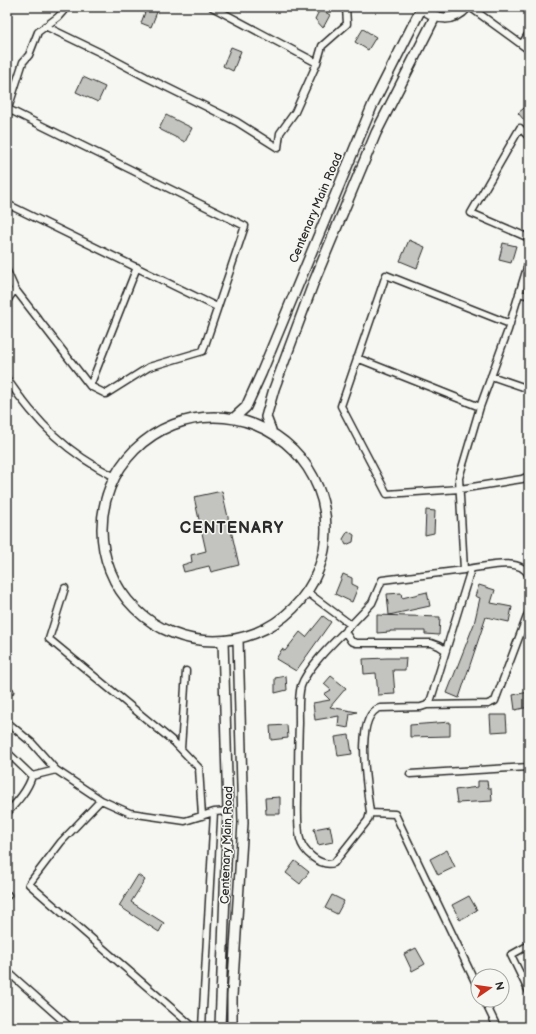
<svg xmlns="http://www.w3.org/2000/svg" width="536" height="1034" viewBox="0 0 536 1034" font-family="'Balsamiq Sans',sans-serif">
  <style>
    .building { fill: #c3c3c0; stroke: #2b2b2b }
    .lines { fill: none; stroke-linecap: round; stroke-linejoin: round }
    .street-casing { stroke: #2b2b2b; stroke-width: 9 }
    .secondary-casing { stroke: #2b2b2b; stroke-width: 12 }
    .street { stroke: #f6f6f2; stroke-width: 6 }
    .secondary { stroke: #f6f6f2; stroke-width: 9 }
    .labels { text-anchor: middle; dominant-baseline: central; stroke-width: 3; stroke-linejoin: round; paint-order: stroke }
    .street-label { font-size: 12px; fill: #2b2b2b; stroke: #f6f6f2 }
    .district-label { font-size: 16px; font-weight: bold; letter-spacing: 1px; fill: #2b2b2b; stroke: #f6f6f2 }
  </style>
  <rect width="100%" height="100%" fill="#f6f6f2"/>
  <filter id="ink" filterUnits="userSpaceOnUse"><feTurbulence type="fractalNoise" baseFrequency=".025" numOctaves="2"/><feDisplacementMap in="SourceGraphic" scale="8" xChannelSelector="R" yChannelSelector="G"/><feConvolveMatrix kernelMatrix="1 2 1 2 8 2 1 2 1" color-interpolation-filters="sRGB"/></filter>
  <g filter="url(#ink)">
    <path class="building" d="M 147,7 L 159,7 L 151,27 L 141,23 Z
      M 320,9 L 330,15 L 323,28 L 315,19 Z
      M 363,29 L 376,37 L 368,50 L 355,42 Z
      M 231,47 L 241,51 L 233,71 L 223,66 Z
      M 83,77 L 105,87 L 98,102 L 76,92 Z
      M 529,104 L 529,126 L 518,113 Z
      M 166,115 L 192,128 L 185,142 L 159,129 Z
      M 409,240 L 425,247 L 417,268 L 400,261 Z
      M 503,243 L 516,246 L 511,263 L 499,260 Z
      M 222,491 L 239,565 L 211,572 L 209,566 L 184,572 L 182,565 L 192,562 L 191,555 L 206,551 L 194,497 Z
      M 426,510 L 435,511 L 434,533 L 425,535 Z
      M 348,531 L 354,535 L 353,542 L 346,545 L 343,539 Z
      M 343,574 L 352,578 L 352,584 L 358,587 L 352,602 L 335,594 Z
      M 479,585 L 495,590 L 491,603 L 512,607 L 509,622 L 486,617 L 459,698 L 447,693 L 474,624 L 480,598 L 475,596 Z
      M 427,592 L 430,606 L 389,615 L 387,594 L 401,593 L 402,598 Z
      M 377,615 L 440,617 L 439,635 L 425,634 L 425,631 L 390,631 L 390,632 L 377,633 Z
      M 323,616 L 331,622 L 296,671 L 276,659 L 282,649 L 285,651 L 300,632 L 306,637 Z
      M 387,658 L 406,658 L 405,670 L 393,670 L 395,694 L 378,695 L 376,673 L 364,674 L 363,659 Z
      M 286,676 L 287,690 L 275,693 L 275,678 Z
      M 331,676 L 346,688 L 330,707 L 357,712 L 350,714 L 348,728 L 338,726 L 339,716 L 315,720 L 313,703 L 330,700 L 324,694 L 331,690 L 324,684 Z
      M 529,692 L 529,707 L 515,710 L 513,695 Z
      M 490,715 L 506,715 L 507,731 L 491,732 Z
      M 450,722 L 450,736 L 410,737 L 410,725 Z
      M 287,725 L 288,738 L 271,740 L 270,726 Z
      M 349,735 L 352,754 L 338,756 L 335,737 Z
      M 478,781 L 487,781 L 488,788 L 491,788 L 492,801 L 457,803 L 455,790 L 478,787 Z
      M 280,797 L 280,814 L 266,814 L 265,798 Z
      M 330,826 L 333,842 L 318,845 L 314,829 Z
      M 447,850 L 455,867 L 438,875 L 430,859 Z
      M 295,861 L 309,872 L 300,884 L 286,873 Z
      M 138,875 L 145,880 L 131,902 L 164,923 L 159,932 L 119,906 Z
      M 332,895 L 344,901 L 337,914 L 325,908 Z
      M 469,896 L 477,910 L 460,920 L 452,905 Z
      M 416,948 L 425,964 L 412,971 L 404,954 Z"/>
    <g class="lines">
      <defs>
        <path id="street" d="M 212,7 L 317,63
          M 470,7 L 529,50
          M 45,26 L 101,53 L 146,77 L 237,122 L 278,148 L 280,133 L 295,112 L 317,63 L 322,46 L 347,24 L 346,7
          M 522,44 L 529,33
          M 7,112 L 23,62 L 29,55 L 38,32 L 58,17 L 67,7
          M 529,137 L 520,128 L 471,213 L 529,238
          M 7,204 L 217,307
          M 7,271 L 15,289 L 90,386 L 106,394 L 149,367 L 203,351 L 245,226 L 8,109
          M 519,293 L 529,296
          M 7,301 L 15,289
          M 510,324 L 386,275 L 341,406 L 387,494 L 460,489 L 522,479 L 529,476
          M 357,358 L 480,407
          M 491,376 L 529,389
          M 7,379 C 37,423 67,453 115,477
          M 90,386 L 137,267
          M 468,569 C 485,567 521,556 529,576
          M 65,588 L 49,639 L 174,742 L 199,768 L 202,816
          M 307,592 L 351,625 L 372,603 L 382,580 L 464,570 L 459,478 L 480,407 L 508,330 L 529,261
          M 351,625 C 336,640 308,666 301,686 C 298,697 299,711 299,723 C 298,747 298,772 298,796 C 298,810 297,825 300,839 C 303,852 320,867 334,863 L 368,820 L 370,813 C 368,792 353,715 380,708 L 421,707 L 427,705 L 431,699 L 471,569
          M 345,632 L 351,641 L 356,643 L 431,643 L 439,646 L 445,650
          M 7,693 L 10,691
          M 427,705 L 488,704 L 495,701 L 529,611
          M 7,722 L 32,743 L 56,770
          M 181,749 L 186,671
          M 7,752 L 32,776 C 28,790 17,802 7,813
          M 410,774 L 529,767
          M 32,776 L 56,770 L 101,800
          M 370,813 L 395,814 L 478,988
          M 7,896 L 8,895
          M 529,945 L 511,955 L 529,992
          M 7,971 L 70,1027
          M 484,1000 L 497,1027
          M 191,1025 L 29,884 L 61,842 L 101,800 L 130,813 L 185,821 L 214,812 L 228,811
          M 202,1027 L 214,812"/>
        <path id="secondary" d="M 422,7 C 436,21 454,22 467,7
          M102 529a112 112 0 1 1 224 0a112 112 0 1 1-224 0Z
          M 234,418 L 246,407 L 261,374 L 373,104 L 422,7
          M 271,430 L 266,417 L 274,389 L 313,284 L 376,133 L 435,17
          M 220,1027 L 228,811 L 223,641
          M 232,1027 L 232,996 L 243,823 L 238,639"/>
      </defs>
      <use href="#street" class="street-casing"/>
      <use href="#secondary" class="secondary-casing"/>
      <use href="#street" class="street"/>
      <use href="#secondary" class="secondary"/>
    </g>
  </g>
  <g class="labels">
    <g class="street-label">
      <text transform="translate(316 208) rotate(-67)">Centenary Main Road</text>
      <text transform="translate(227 845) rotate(-88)">Centenary Main Road</text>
    </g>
    <g class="district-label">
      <text x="232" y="528">CENTENARY</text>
    </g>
  </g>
  <rect width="536" height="1034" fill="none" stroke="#f6f6f2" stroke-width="24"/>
  <rect x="12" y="12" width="512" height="1010" fill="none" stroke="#2b2b2b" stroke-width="1.5" filter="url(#ink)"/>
  <g transform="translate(490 988) rotate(77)"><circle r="19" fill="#f6f6f2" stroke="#a5a5a2"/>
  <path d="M0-3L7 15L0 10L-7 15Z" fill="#c8321e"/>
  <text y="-6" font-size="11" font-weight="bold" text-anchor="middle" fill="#2b2b2b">N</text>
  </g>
</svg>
